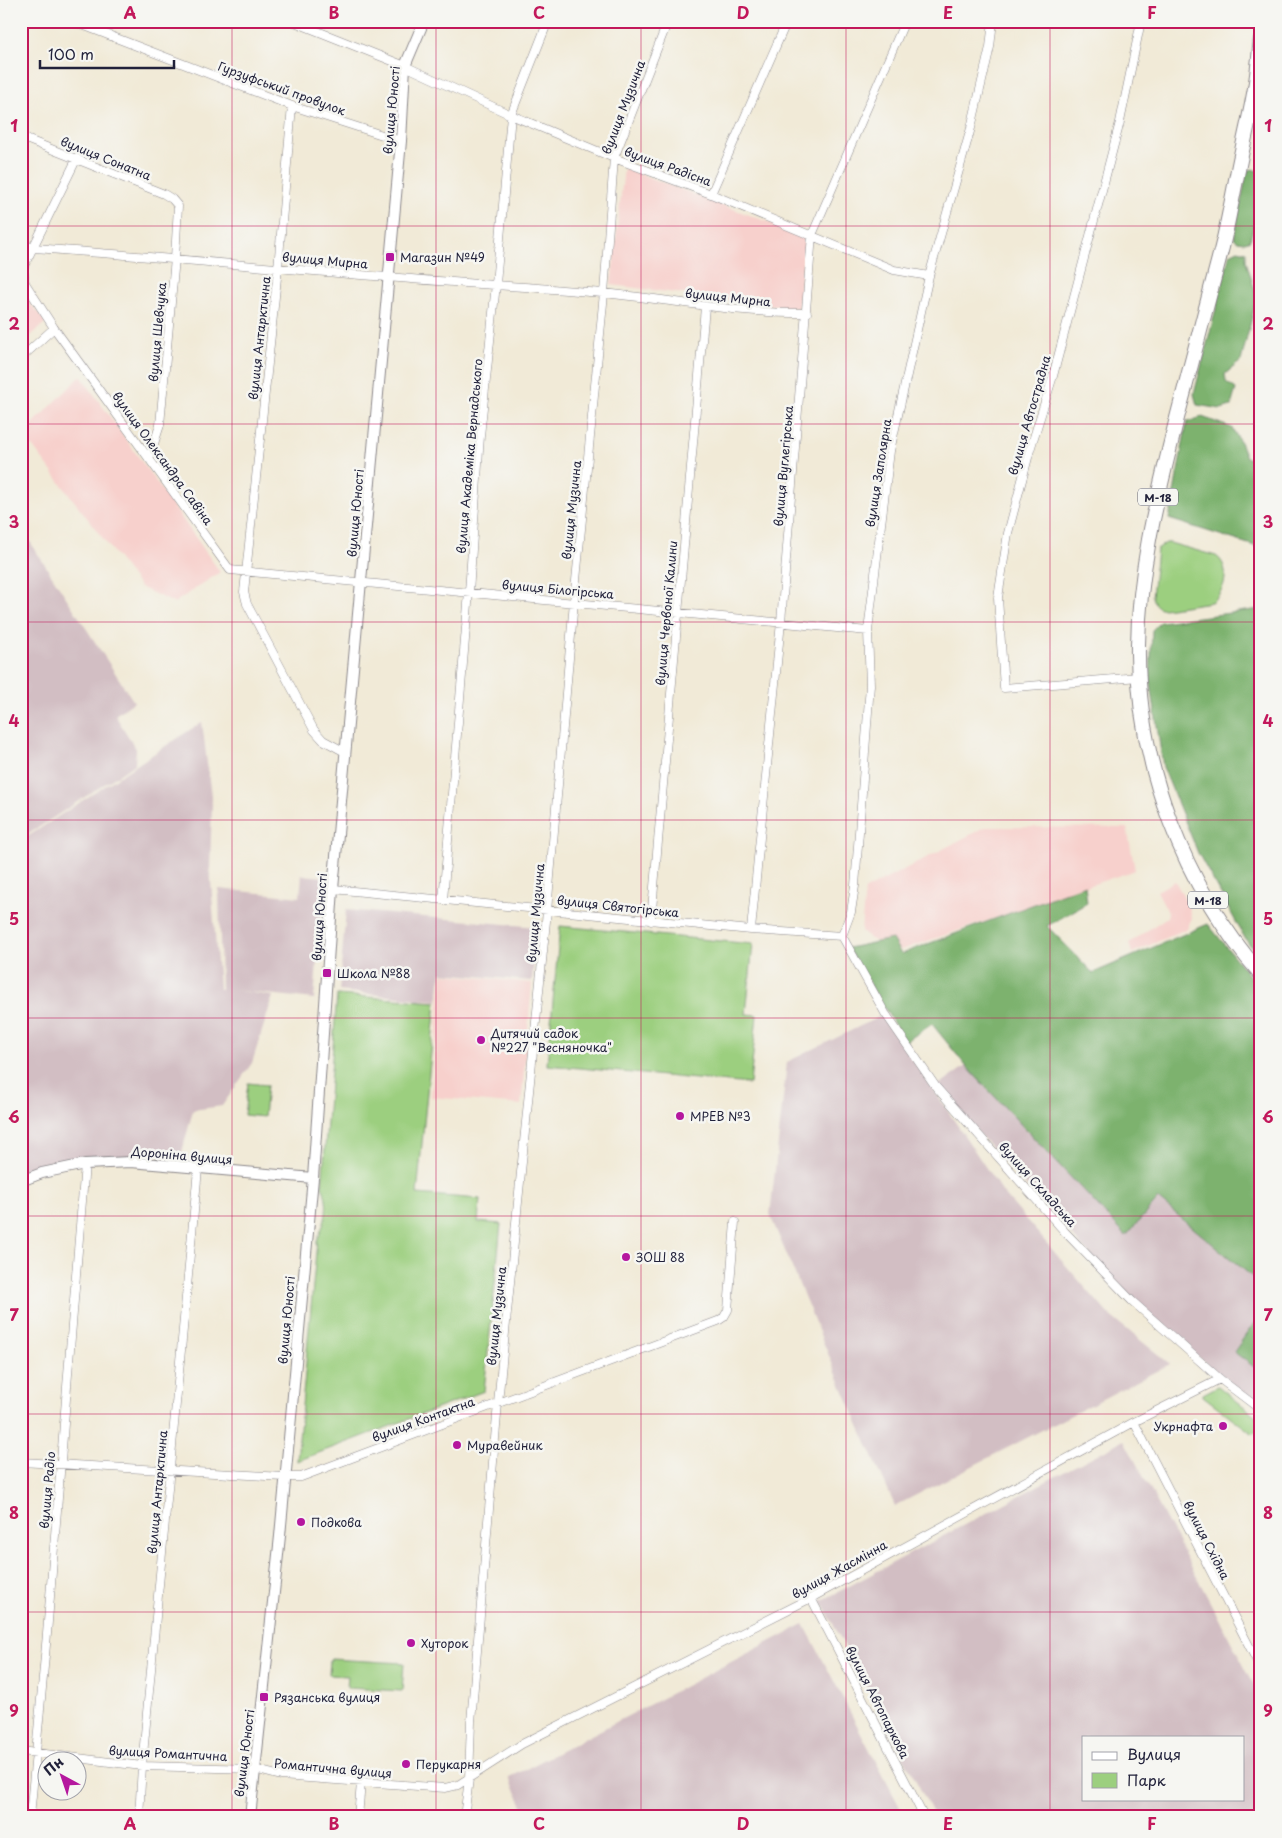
<svg xmlns="http://www.w3.org/2000/svg" width="1282" height="1838" viewBox="0 0 1282 1838" font-family="'Playpen Sans',sans-serif">
  <style>
    .built { fill: #f7d0cc }
    .industrial { fill: #d2bec3; fill-rule: evenodd }
    .green { fill: #9ccf7f; stroke: #5f785d }
    .forest { fill: #7db26e; stroke: #506a54 }
    .lines { fill: none; stroke-linecap: round; stroke-linejoin: round }
    .minor-casing { stroke: #8a8689; stroke-width: 9 }
    .tertiary-casing { stroke: #8a8689; stroke-width: 12 }
    .trunk-casing { stroke: #8a8689; stroke-width: 16 }
    .minor { stroke: #fff; stroke-width: 8 }
    .tertiary { stroke: #fff; stroke-width: 10 }
    .trunk { stroke: #fff; stroke-width: 14 }
    .grid { fill: none; stroke: #c2185b; stroke-width: 1; stroke-opacity: 0.55 }
    .poi-dot { fill: #b5179e; stroke: #f6f6f2; stroke-width: 2 }
    .labels { text-anchor: middle; dominant-baseline: central; stroke-width: 5; stroke-linejoin: round; paint-order: stroke }
    .shield { fill: #f6f6f2; stroke: #626272; stroke-width: 1 }
    .shield-label { font-size: 11px; font-weight: bold; fill: #22223b }
    .street-label { font-size: 12px; fill: #22223b; stroke: #f6f6f2 }
    .poi-label { font-size: 12px; fill: #22223b; stroke: #f6f6f2; text-anchor: start }
    .neatline { fill: none; stroke: #c2185b; stroke-width: 2 }
    .grid-label { font-size: 16px; text-anchor: middle; font-weight: bold; fill: #c2185b }
  </style>
  <rect width="100%" height="100%" fill="#f6f6f2"/>
  <filter id="ink" filterUnits="userSpaceOnUse"><feTurbulence type="fractalNoise" baseFrequency=".02" numOctaves="2"/><feDisplacementMap in="SourceGraphic" scale="10" xChannelSelector="R" yChannelSelector="G"/><feConvolveMatrix kernelMatrix="1 2 1 2 8 2 1 2 1" color-interpolation-filters="sRGB"/></filter>
  <filter id="wash" filterUnits="userSpaceOnUse"><feTurbulence type="fractalNoise" baseFrequency=".0096" numOctaves="4" result="noise"/><feDisplacementMap in="SourceGraphic" scale="20" xChannelSelector="R" yChannelSelector="G"/><feGaussianBlur stdDeviation="1.12" result="paint"/><feColorMatrix in="noise" values="0 0 0 0 0 0 0 0 0 0 0 0 0 0 0 0 0 1.4 0 .05"/><feComposite in="paint" operator="in"/></filter>
  <g filter="url(#wash)">
    <rect width="100%" height="100%" fill="#f1ead7"/>
    <path class="built" d="M 624,168 L 805,236 L 798,308 L 611,285 Z
      M 21,293 L 46,322 L 21,345 Z
      M 81,376 L 220,572 L 174,603 L 140,587 L 23,434 Z
      M 985,827 L 1127,828 L 1135,870 L 901,950 L 870,939 L 861,931 L 865,890 Z
      M 1175,881 L 1188,905 L 1191,917 L 1188,928 L 1132,953 L 1129,943 L 1167,917 L 1168,913 L 1166,908 L 1157,891 Z
      M 442,974 L 532,983 L 521,1105 L 431,1097 Z"/>
    <path class="industrial" d="M 1261,377 L 1261,444 L 1249,443 Z
      M 21,528 L 134,702 L 115,715 L 136,749 L 135,764 L 21,839 Z
      M 202,722 L 212,804 L 210,868 L 219,989 L 221,989 L 219,889 L 300,897 L 302,875 L 324,877 L 314,999 L 232,990 L 273,996 L 252,1063 L 222,1106 L 193,1110 L 182,1152 L 85,1160 L 21,1176 L 21,841 Z
      M 346,910 L 537,927 L 532,981 L 441,973 L 438,1001 L 339,991 Z
      M 883,1015 L 1003,1193 L 1109,1315 L 1170,1364 L 895,1506 L 845,1394 L 770,1215 L 787,1062 Z
      M 966,1066 L 1126,1236 L 1158,1199 L 1261,1283 L 1258,1317 L 1234,1351 L 1261,1372 L 1261,1410 L 1132,1301 L 936,1087 Z
      M 1124,1440 L 1261,1698 L 1261,1817 L 935,1817 L 821,1601 ZM 1083,1737 L 1243,1737 L 1243,1799 L 1083,1799 Z
      M 804,1624 L 905,1817 L 529,1817 L 509,1778 Z"/>
    <path class="green" d="M 1166,543 L 1170,543 L 1216,556 C 1232,567 1225,593 1211,602 L 1164,609 C 1157,607 1154,605 1152,597 L 1157,549 Z
      M 560,926 L 753,944 L 746,1014 L 757,1015 L 750,1084 L 547,1065 Z
      M 337,995 L 436,1002 L 417,1194 L 480,1199 L 478,1222 L 501,1224 L 484,1391 L 297,1461 L 317,1241 C 325,1221 331,1207 322,1186 Z
      M 248,1083 L 267,1085 L 264,1117 L 244,1115 Z
      M 1218,1386 L 1261,1420 L 1261,1427 L 1253,1434 L 1203,1396 L 1203,1394 Z
      M 330,1659 L 404,1663 L 402,1691 L 347,1688 L 348,1676 L 329,1675 Z"/>
    <path class="forest" d="M 1252,169 L 1261,172 L 1261,200 L 1250,240 L 1245,242 L 1238,241 L 1234,238 L 1246,176 L 1248,171 Z
      M 1238,250 L 1246,252 L 1246,261 L 1257,297 L 1241,361 L 1225,374 L 1226,382 L 1236,389 L 1231,406 L 1221,409 L 1197,405 L 1194,394 L 1230,254 Z
      M 1202,417 L 1232,428 L 1240,442 L 1246,457 L 1257,462 L 1261,467 L 1261,548 L 1169,519 L 1187,422 Z
      M 1261,609 L 1261,959 L 1246,940 L 1198,853 L 1163,767 L 1150,677 L 1152,630 L 1160,622 Z
      M 1085,885 L 1087,903 L 1047,926 L 1093,973 L 1208,924 L 1261,990 L 1261,1372 L 1234,1352 L 1258,1317 L 1260,1283 L 1158,1199 L 1126,1236 L 966,1066 L 932,1024 L 905,1042 L 848,948 L 892,939 L 901,954 Z"/>
  </g>
  <g filter="url(#ink)">
    <g class="lines">
      <defs>
        <path id="minor" d="M 72,21 L 292,106 L 401,141
          M 292,21 L 405,66 L 511,115 L 614,158 L 711,194 L 894,270 L 929,276
          M 292,106 L 278,268 L 244,592 L 247,604 L 314,730 L 323,740 L 345,752
          M 21,137 L 164,194 L 172,199 L 178,206 L 175,258 L 160,425 L 149,459
          M 77,158 L 23,268 L 25,283 L 54,328 L 230,570 L 868,631
          M 711,194 L 787,21
          M 21,243 L 33,248 C 151,256 269,268 387,277 C 454,283 522,286 589,292 C 662,297 733,314 807,313
          M 21,358 L 54,328
          M 1139,677 L 1004,688 L 998,598 L 1008,533 L 1030,450 L 1053,376 L 1120,122 L 1141,21
          M 333,889 L 751,930 L 842,936
          M 443,900 L 469,592 L 480,436 L 496,284 L 511,115 L 548,21
          M 651,921 L 705,307
          M 751,930 L 781,622 L 812,235 L 905,21
          M 842,936 L 851,912 L 855,886 L 870,685 L 868,631 L 890,451 L 929,276 L 971,128 L 990,47 L 993,21
          M 842,936 L 885,1013 L 936,1087 L 1065,1232 L 1132,1301 L 1220,1379 L 1261,1410
          M 1134,1422 L 1261,1669
          M 21,1462 L 284,1477 L 301,1477 L 718,1321 L 724,1317 L 728,1310 L 735,1222
          M 811,1598 L 924,1817
          M 21,1751 L 142,1766 L 254,1769 L 281,1776 L 445,1788 L 458,1785 L 522,1744 L 811,1598 L 1134,1422 L 1220,1379
          M 30,1817 L 47,1634 L 85,1164
          M 139,1817 L 142,1766 L 198,1169
          M 358,1817 L 361,1783
          M 464,1817 L 469,1779 L 471,1722 L 498,1403 L 547,911 L 574,601 L 604,293 L 614,158 L 668,21"/>
        <path id="tertiary" d="M 21,1181 L 42,1173 L 85,1164 L 131,1162 L 313,1178
          M 250,1817 L 280,1536 L 313,1178 L 333,889 L 401,141 L 405,66 L 424,21"/>
        <path id="trunk" d="M 1261,39 C 1259,55 1258,72 1255,88 C 1251,112 1245,136 1240,160 C 1234,189 1229,218 1222,247 C 1207,304 1192,361 1177,418 C 1158,495 1139,565 1138,645 C 1136,762 1184,887 1261,974"/>
      </defs>
      <use href="#minor" class="minor-casing"/>
      <use href="#tertiary" class="tertiary-casing"/>
      <use href="#trunk" class="trunk-casing"/>
      <use href="#minor" class="minor"/>
      <use href="#tertiary" class="tertiary"/>
      <use href="#trunk" class="trunk"/>
    </g>
  </g>
  <path class="grid" d="M 232,21 L 232,1817M 436,21 L 436,1817M 641,21 L 641,1817M 846,21 L 846,1817M 1050,21 L 1050,1817M 21,226 L 1261,226M 21,424 L 1261,424M 21,622 L 1261,622M 21,820 L 1261,820M 21,1018 L 1261,1018M 21,1216 L 1261,1216M 21,1414 L 1261,1414M 21,1612 L 1261,1612"/>
  <g class="poi-dot">
    <rect x="385" y="252" width="10" height="10" rx="2.5"/>
    <rect x="322" y="968" width="10" height="10" rx="2.5"/>
    <circle cx="481" cy="1040" r="5"/>
    <circle cx="680" cy="1116" r="5"/>
    <circle cx="626" cy="1257" r="5"/>
    <circle cx="1223" cy="1426" r="5"/>
    <circle cx="457" cy="1445" r="5"/>
    <circle cx="301" cy="1522" r="5"/>
    <circle cx="411" cy="1643" r="5"/>
    <rect x="259" y="1692" width="10" height="10" rx="2.5"/>
    <circle cx="406" cy="1764" r="5"/>
  </g>
  <g class="labels">
    <g class="shield">
      <rect x="1138" y="488.5" width="40" height="17" rx="4"/>
      <rect x="1188" y="891.5" width="40" height="17" rx="4"/>
    </g>
    <g class="shield-label">
      <text x="1158" y="497">М-18</text>
      <text x="1208" y="900">М-18</text>
    </g>
    <g class="street-label">
      <text transform="translate(282 88) rotate(20)">Гурзуфський провулок</text>
      <text transform="translate(623 107) rotate(-69)">вулиця Музична</text>
      <text transform="translate(391 110) rotate(-85)">вулиця Юності</text>
      <text transform="translate(106 158) rotate(22)">вулиця Сонатна</text>
      <text transform="translate(668 166) rotate(20)">вулиця Радісна</text>
      <text transform="translate(325 260) rotate(5)">вулиця Мирна</text>
      <text transform="translate(728 297) rotate(6)">вулиця Мирна</text>
      <text transform="translate(157 332) rotate(-85)">вулиця Шевчука</text>
      <text transform="translate(259 338) rotate(-84)">вулиця Антарктична</text>
      <text transform="translate(1029 415) rotate(-74)">вулиця Автострадна</text>
      <text transform="translate(469 456) rotate(-85)">вулиця Академіка Вернадського</text>
      <text transform="translate(163 458) rotate(54)">вулиця Олександра Савіна</text>
      <text transform="translate(783 466) rotate(-85)">вулиця Вуглегірська</text>
      <text transform="translate(878 473) rotate(-81)">вулиця Заполярна</text>
      <text transform="translate(571 510) rotate(-84)">вулиця Музична</text>
      <text transform="translate(355 513) rotate(-85)">вулиця Юності</text>
      <text transform="translate(558 589) rotate(5)">вулиця Білогірська</text>
      <text transform="translate(666 613) rotate(-85)">вулиця Червоної Калини</text>
      <text transform="translate(618 906) rotate(6)">вулиця Святогірська</text>
      <text transform="translate(535 913) rotate(-85)">вулиця Музична</text>
      <text transform="translate(319 917) rotate(-86)">вулиця Юності</text>
      <text transform="translate(182 1155) rotate(5)">Дороніна вулиця</text>
      <text transform="translate(1038 1184) rotate(48)">вулиця Складська</text>
      <text transform="translate(496 1316) rotate(-84)">вулиця Музична</text>
      <text transform="translate(286 1320) rotate(-85)">вулиця Юності</text>
      <text transform="translate(423 1419) rotate(-20)">вулиця Контактна</text>
      <text transform="translate(47 1490) rotate(-85)">вулиця Радіо</text>
      <text transform="translate(157 1492) rotate(-85)">вулиця Антарктична</text>
      <text transform="translate(1207 1540) rotate(63)">вулиця Східна</text>
      <text transform="translate(839 1569) rotate(-29)">вулиця Жасмінна</text>
      <text transform="translate(878 1702) rotate(63)">вулиця Автопаркова</text>
      <text transform="translate(168 1753) rotate(3)">вулиця Романтична</text>
      <text transform="translate(244 1753) rotate(-83)">вулиця Юності</text>
      <text transform="translate(333 1768) rotate(5)">Романтична вулиця</text>
    </g>
    <g class="poi-label">
      <text x="400" y="257">Магазин №49</text>
      <text x="337" y="973">Школа №88</text>
      <text x="491" y="1033">Дитячий садок<tspan x="491" dy="14">№227 "Весняночка"</tspan></text>
      <text x="690" y="1116">МРЕВ №3</text>
      <text x="636" y="1257">ЗОШ 88</text>
      <text x="1213" y="1426" text-anchor="end">Укрнафта</text>
      <text x="467" y="1445">Муравейник</text>
      <text x="311" y="1522">Подкова</text>
      <text x="421" y="1643">Хуторок</text>
      <text x="274" y="1697">Рязанська вулиця</text>
      <text x="416" y="1764">Перукарня</text>
    </g>
  </g>
  <rect width="1282" height="1838" fill="none" stroke="#f6f6f2" stroke-width="55"/>
  <rect x="1082" y="1736" width="162" height="65" fill="#f6f6f2" stroke="#a1a1a9"/>
  <rect x="1092" y="1752" width="25" height="8" fill="#ffffff" stroke="#a1a1a9"/>
  <text x="1127" y="1760" font-size="15" fill="#22223b">Вулиця</text>
  <rect x="1092" y="1773" width="25" height="15" fill="#9ccf7f" stroke="#a1a1a9"/>
  <text x="1127" y="1786" font-size="15" fill="#22223b">Парк</text>
  <g transform="translate(62 1776) rotate(320)"><circle r="24" fill="#f6f6f2" stroke="#a1a1a9"/>
  <path d="M0-4L9 19L0 12L-9 19Z" fill="#b5179e"/>
  <text y="-8" font-size="14" font-weight="bold" text-anchor="middle" fill="#22223b">Пн</text>
  </g>
  <path d="M40 60v8h134v-8" fill="none" stroke="#22223b" stroke-width="2.5"/>
  <text x="48" y="60" font-size="15" fill="#22223b" stroke="#f6f6f2" stroke-width="4" paint-order="stroke">100 m</text>
  <rect x="28" y="28" width="1226" height="1782" class="neatline"/>
  <g class="grid-label">
    <text x="130" y="19">A</text>
    <text x="334" y="19">B</text>
    <text x="539" y="19">C</text>
    <text x="743" y="19">D</text>
    <text x="948" y="19">E</text>
    <text x="1152" y="19">F</text>
    <text x="14" y="132">1</text>
    <text x="1268" y="132">1</text>
    <text x="14" y="330">2</text>
    <text x="1268" y="330">2</text>
    <text x="14" y="528">3</text>
    <text x="1268" y="528">3</text>
    <text x="14" y="727">4</text>
    <text x="1268" y="727">4</text>
    <text x="14" y="925">5</text>
    <text x="1268" y="925">5</text>
    <text x="14" y="1123">6</text>
    <text x="1268" y="1123">6</text>
    <text x="14" y="1321">7</text>
    <text x="1268" y="1321">7</text>
    <text x="14" y="1519">8</text>
    <text x="1268" y="1519">8</text>
    <text x="14" y="1717">9</text>
    <text x="1268" y="1717">9</text>
    <text x="130" y="1830">A</text>
    <text x="334" y="1830">B</text>
    <text x="539" y="1830">C</text>
    <text x="743" y="1830">D</text>
    <text x="948" y="1830">E</text>
    <text x="1152" y="1830">F</text>
  </g>
</svg>
